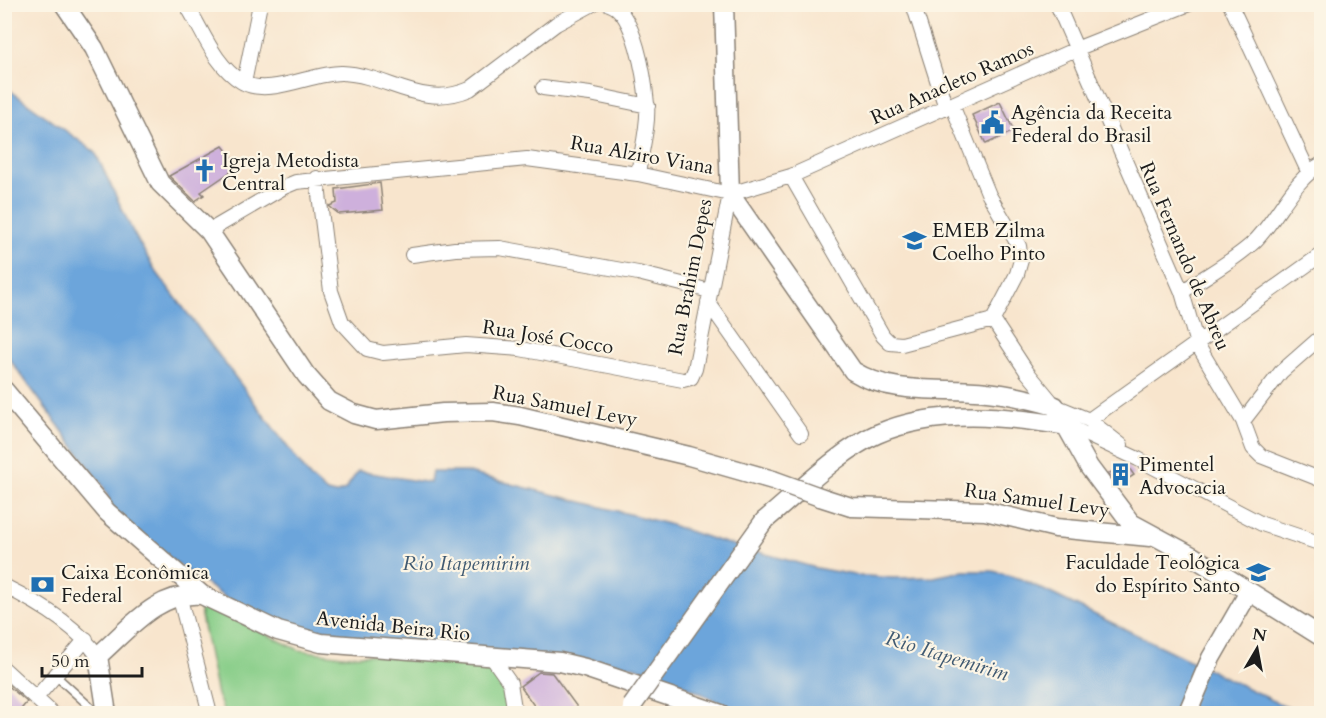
<svg xmlns="http://www.w3.org/2000/svg" width="1326" height="718" viewBox="0 0 1326 718" font-family="Cardo,serif">
  <style>
    .green { fill: #87cd88; stroke: #527452; stroke-width: 1.5 }
    .water { fill: #6ca5db; stroke: #44607c; stroke-width: 1.5 }
    .building { fill: #ceb0dc }
    .lines { fill: none; stroke-linecap: round; stroke-linejoin: round }
    .lane-casing { stroke: #8a8074; stroke-width: 10 }
    .street-casing { stroke: #8a8074; stroke-width: 16 }
    .secondary-casing { stroke: #8a8074; stroke-width: 21 }
    .lane { stroke: #fff; stroke-width: 7 }
    .street { stroke: #fff; stroke-width: 14 }
    .secondary { stroke: #fff; stroke-width: 18 }
    .secondary-bridge-casing { stroke: #8a8074; stroke-width: 21; stroke-linecap: butt }
    .secondary-bridge { stroke: #fff; stroke-width: 18 }
    .labels { text-anchor: middle; dominant-baseline: central; stroke-width: 4.5; stroke-linejoin: round; paint-order: stroke }
    .street-label { font-size: 20px; fill: #1c1c1c; stroke: #fcf5e5 }
    .poi-label { font-size: 20px; fill: #1c1c1c; stroke: #fcf5e5; text-anchor: start }
    .water-label { font-size: 21px; font-style: italic; fill: #405a72; stroke: #fcf5e5 }
  </style>
  <rect width="100%" height="100%" fill="#fcf5e5"/>
  <filter id="ink" filterUnits="userSpaceOnUse"><feTurbulence type="fractalNoise" baseFrequency=".0167" numOctaves="2"/><feDisplacementMap in="SourceGraphic" scale="12" xChannelSelector="R" yChannelSelector="G"/><feConvolveMatrix kernelMatrix="1 2 1 2 8 2 1 2 1" color-interpolation-filters="sRGB"/></filter>
  <filter id="wash" filterUnits="userSpaceOnUse"><feTurbulence type="fractalNoise" baseFrequency=".008" numOctaves="4" result="noise"/><feDisplacementMap in="SourceGraphic" scale="24" xChannelSelector="R" yChannelSelector="G"/><feGaussianBlur stdDeviation="1.35" result="paint"/><feColorMatrix in="noise" values="0 0 0 0 0 0 0 0 0 0 0 0 0 0 0 0 0 1.4 0 .05"/><feComposite in="paint" operator="in"/></filter>
  <g filter="url(#wash)">
    <rect width="100%" height="100%" fill="#f8e5cd"/>
    <path class="green" d="M 198,601 L 299,650 L 343,656 L 384,654 L 473,664 L 490,670 L 507,692 L 509,713 L 225,713 L 217,695 Z"/>
    <path class="water" d="M 4,86 L 95,152 L 134,234 L 155,270 L 310,477 L 327,492 L 335,494 L 345,490 L 358,471 L 430,483 L 432,472 L 465,472 L 668,524 L 715,540 L 816,568 L 854,575 L 894,578 L 934,577 L 963,571 L 993,571 L 1021,579 L 1299,713 L 844,714 L 840,711 L 800,714 L 794,710 L 781,713 L 741,713 L 667,677 L 632,666 L 596,660 L 426,648 L 311,633 L 285,626 L 229,600 L 156,549 L 115,513 L 103,486 L 5,353 Z"/>
    <g id="blocks">
      <path class="building" d="M 1000,102 L 1014,131 L 986,144 L 972,115 Z
        M 223,146 L 239,166 L 201,192 L 204,195 L 195,201 L 169,176 Z
        M 380,183 L 383,210 L 339,214 L 329,206 L 337,203 L 336,189 Z
        M 1126,464 L 1134,475 L 1117,486 L 1108,474 Z
        M 539,672 L 552,673 L 577,707 L 568,714 L 540,714 L 520,686 Z
        M 4,682 L 27,702 L 17,714 L 4,714 Z"/>
    </g>
  </g>
  <g filter="url(#ink)">
    <use href="#blocks" fill-opacity="0" stroke="#8a8074" stroke-width="1.5"/>
    <g class="lines">
      <defs>
        <path id="lane" d="M 55,675 L 98,714"/>
        <path id="street" d="M 186,4 C 203,31 214,65 242,82 C 269,98 313,72 342,73 C 389,75 421,110 470,89 L 556,24 L 593,4
          M 609,4 C 635,11 645,80 647,104 C 649,126 641,152 638,174
          M 913,4 L 946,108
          M 1057,4 L 1182,292 L 1197,344 L 1243,421 L 1253,448 L 1261,456 L 1322,480
          M 1230,4 L 1308,171
          M 244,83 L 260,4
          M 543,88 L 590,94 L 648,106
          M 952,105 L 989,195 L 1019,246 L 1021,260 L 1017,274 L 993,320
          M 791,176 L 883,336 L 890,343 L 902,344 L 993,320
          M 317,178 L 331,291 L 342,322 L 367,349 L 383,353 L 466,345 L 520,349 L 683,380 L 691,378 L 695,369 L 730,194
          M 209,231 L 284,187 L 296,182 L 527,159 L 638,174 L 730,194 L 791,176 L 1076,49 L 1189,4
          M 412,255 L 455,249 L 500,248 L 638,273 L 710,291
          M 1182,292 C 1205,276 1234,261 1255,241 C 1278,218 1294,178 1322,164
          M 708,302 L 801,434
          M 993,320 L 1027,372 L 1055,406 L 1089,420 L 1121,445
          M 1089,420 L 1322,254
          M 1243,421 L 1281,372 L 1322,336
          M 1068,426 L 1138,459 L 1262,524 L 1322,544
          M 4,586 C 39,603 76,625 98,656
          M 179,595 L 210,714
          M 493,659 L 510,683 L 515,714
          M 4,669 L 53,714
          M 36,698 L 86,639"/>
        <path id="secondary" d="M 64,4 L 94,48 L 160,183 L 209,231 L 306,375 L 329,401 L 354,414 L 376,420 L 443,413 L 493,412 L 520,416 L 689,456 L 773,480
          M 724,4 L 730,194 L 853,371 C 893,396 942,387 987,392 C 1010,394 1033,400 1055,406 L 1089,467 L 1131,523 L 1192,556 L 1322,637
          M 4,390 L 107,512 L 202,595 L 278,631 L 321,643 L 560,662 L 585,668 L 721,714
          M 820,497 L 851,507 L 985,511 L 1056,528 L 1150,537
          M 764,521 C 797,494 840,450 877,434 C 937,408 1005,416 1068,426
          M 107,714 L 98,656 C 129,629 157,591 202,595
          M 1187,714 L 1211,658 L 1249,592"/>
      </defs>
      <use href="#lane" class="lane-casing"/>
      <use href="#street" class="street-casing"/>
      <use href="#secondary" class="secondary-casing"/>
      <use href="#lane" class="lane"/>
      <use href="#street" class="street"/>
      <use href="#secondary" class="secondary"/>
      <defs>
        <path id="secondary-bridge" d="M 773,480 L 820,497
          M 632,706 L 764,521"/>
      </defs>
      <use href="#secondary-bridge" class="secondary-bridge-casing"/>
      <use href="#secondary-bridge" class="secondary-bridge"/>
    </g>
  </g>
  <defs>
    <symbol id="civic-bare" viewBox="-9 -9 18 18"><path d="M-.6-6.5H3V-4.5H.6V-3L4-1V1h2V6H-6V1h2V-1L-.6-3ZM-1.2 2.5V6h2.4V2.5Z" fill="#1f6fb2" stroke="#fcf5e5" stroke-width="2.5" paint-order="stroke"/></symbol>
    <symbol id="church-bare" viewBox="-9 -9 18 18"><path d="M-1.2-6h2.4v3.5h3.3v2.4h-3.3V6h-2.4V-.1h-3.3v-2.4h3.3Z" fill="#1f6fb2" stroke="#fcf5e5" stroke-width="2.5" paint-order="stroke"/></symbol>
    <symbol id="school-bare" viewBox="-9 -9 18 18"><path d="M0-5L7-2L0 1L-7-2ZM-4 1L0 2.5L4 1V4Q0 6-4 4Z" fill="#1f6fb2" stroke="#fcf5e5" stroke-width="2.5" paint-order="stroke"/></symbol>
    <symbol id="building-bare" viewBox="-9 -9 18 18"><path d="M-4-6H4V6H1V3H-1V6H-4ZM-2.5-4.3h1.7v1.8h-1.7ZM.8-4.3h1.7v1.8H.8ZM-2.5-1h1.7V.8h-1.7ZM.8-1h1.7V.8H.8Z" fill="#1f6fb2" stroke="#fcf5e5" stroke-width="2.5" paint-order="stroke"/></symbol>
    <symbol id="university-bare" viewBox="-9 -9 18 18"><path d="M0-5L7-2L0 1L-7-2ZM-4 1L0 2.5L4 1V4Q0 6-4 4Z" fill="#1f6fb2" stroke="#fcf5e5" stroke-width="2.5" paint-order="stroke"/></symbol>
    <symbol id="bank-bare" viewBox="-9 -9 18 18"><path d="M-6-4H6V4H-6ZM0-2.3a2.3 2.3 0 1 0 0 4.6a2.3 2.3 0 1 0 0-4.6Z" fill="#1f6fb2" stroke="#fcf5e5" stroke-width="2.5" paint-order="stroke"/></symbol>
  </defs>
  <g fill-rule="evenodd">
    <use href="#civic-bare" x="976" y="106" width="33" height="33"/>
    <use href="#church-bare" x="188" y="154" width="33" height="33"/>
    <use href="#school-bare" x="898" y="224" width="33" height="33"/>
    <use href="#building-bare" x="1104" y="458" width="33" height="33"/>
    <use href="#university-bare" x="1242" y="556" width="33" height="33"/>
    <use href="#bank-bare" x="26" y="568" width="33" height="33"/>
  </g>
  <g class="labels">
    <g class="street-label">
      <text transform="translate(952 83) rotate(-24)">Rua Anacleto Ramos</text>
      <text transform="translate(642 155) rotate(10)">Rua Alziro Viana</text>
      <text transform="translate(1185 256) rotate(67)">Rua Fernando de Abreu</text>
      <text transform="translate(690 277) rotate(-79)">Rua Brahim Depes</text>
      <text transform="translate(548 337) rotate(9)">Rua José Cocco</text>
      <text transform="translate(565 406) rotate(11)">Rua Samuel Levy</text>
      <text transform="translate(1037 500) rotate(8)">Rua Samuel Levy</text>
      <text transform="translate(393 626) rotate(6)">Avenida Beira Rio</text>
    </g>
    <g class="poi-label">
      <text x="1011" y="112">Agência da Receita<tspan x="1011" dy="23">Federal do Brasil</tspan></text>
      <text x="222" y="160">Igreja Metodista<tspan x="222" dy="23">Central</tspan></text>
      <text x="932" y="230">EMEB Zilma<tspan x="932" dy="23">Coelho Pinto</tspan></text>
      <text x="1139" y="464">Pimentel<tspan x="1139" dy="23">Advocacia</tspan></text>
      <text x="1240" y="562" text-anchor="end">Faculdade Teológica<tspan x="1240" dy="23">do Espírito Santo</tspan></text>
      <text x="61" y="572">Caixa Econômica<tspan x="61" dy="23">Federal</tspan></text>
    </g>
    <g class="water-label">
      <text x="466" y="563">Rio Itapemirim</text>
      <text transform="translate(947 656) rotate(17)">Rio Itapemirim</text>
    </g>
  </g>
  <rect width="1326" height="718" fill="none" stroke="#fcf5e5" stroke-width="24"/>
  <g transform="translate(1257 649) rotate(10)" stroke="#fcf5e5" stroke-width="4.5" paint-order="stroke">
  <path d="M0-4.5L10 22L0 15L-10 22Z" fill="#1c1c1c"/>
  <text y="-9" font-size="16" font-weight="bold" text-anchor="middle" fill="#1c1c1c">N</text>
  </g>
  <path d="M42 667v9h100v-9" fill="none" stroke="#1c1c1c" stroke-width="3"/>
  <text x="51" y="667" font-size="18" fill="#1c1c1c" stroke="#fcf5e5" stroke-width="4.5" paint-order="stroke">50 m</text>
</svg>
